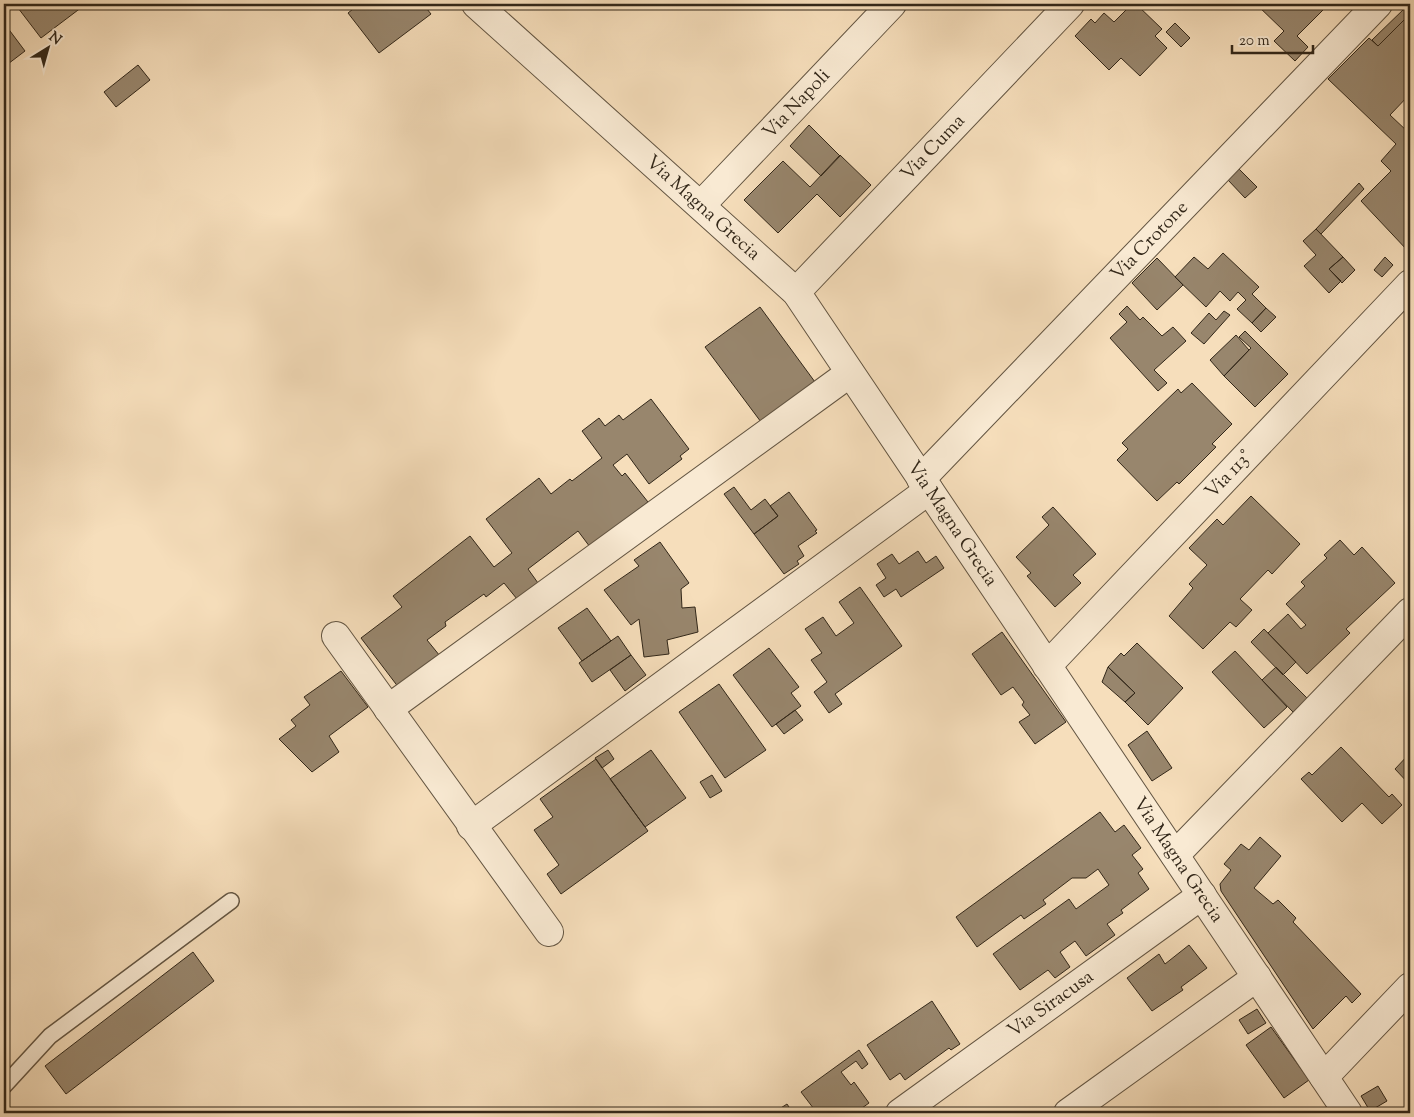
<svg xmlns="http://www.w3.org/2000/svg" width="1414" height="1117" viewBox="0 0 1414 1117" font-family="'Sorts Mill Goudy',serif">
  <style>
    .building { fill: #98866d; stroke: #322719 }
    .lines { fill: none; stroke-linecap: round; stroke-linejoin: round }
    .service-casing { stroke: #635542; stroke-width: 18 }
    .minor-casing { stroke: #635542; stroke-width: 30 }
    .service { stroke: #f9ead3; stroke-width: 15 }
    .minor { stroke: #f9ead3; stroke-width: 28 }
    .labels { text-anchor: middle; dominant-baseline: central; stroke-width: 5; stroke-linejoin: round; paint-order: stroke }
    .street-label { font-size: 19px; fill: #322719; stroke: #f9ead3 }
  </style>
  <rect width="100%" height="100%" fill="#f6debb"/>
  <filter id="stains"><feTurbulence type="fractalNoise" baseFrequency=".004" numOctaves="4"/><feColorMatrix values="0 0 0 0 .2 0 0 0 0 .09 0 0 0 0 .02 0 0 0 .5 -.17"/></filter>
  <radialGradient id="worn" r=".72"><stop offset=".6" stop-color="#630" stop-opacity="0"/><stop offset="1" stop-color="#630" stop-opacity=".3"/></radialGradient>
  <path class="building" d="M 15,4 L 86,4 L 41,38 Z
    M 357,4 L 423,4 L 431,14 L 379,53 L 348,13 L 358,5 Z
    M 1132,4 L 1136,4 L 1162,29 L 1155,36 L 1167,48 L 1140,76 L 1121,58 L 1109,70 L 1075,36 L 1091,19 L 1095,23 L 1104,13 L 1114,22 Z
    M 1256,4 L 1329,4 L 1297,36 L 1308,47 L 1295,61 L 1274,41 L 1284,31 Z
    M 1407,6 L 1410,9 L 1410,14 L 1378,46 L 1372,40 Z
    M 1410,14 L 1410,94 L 1390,115 L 1408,132 L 1404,136 L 1410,142 L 1410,249 L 1408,251 L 1361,201 L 1391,171 L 1381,161 L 1396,144 L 1328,79 L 1369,38 L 1378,46 Z
    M 4,23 L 25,51 L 4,67 Z
    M 1175,23 L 1190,38 L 1181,47 L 1166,32 Z
    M 138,65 L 150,80 L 116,107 L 104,92 Z
    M 809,125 L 840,156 L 821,176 L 790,146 Z
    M 840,155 L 871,185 L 840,217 L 817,194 L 778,233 L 744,200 L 783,161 L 810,187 Z
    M 1239,169 L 1257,187 L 1245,198 L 1228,180 Z
    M 1359,183 L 1364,189 L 1321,234 L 1316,229 Z
    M 1316,229 L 1343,257 L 1329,269 L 1341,281 L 1329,293 L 1304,266 L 1316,255 L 1303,241 Z
    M 1223,253 L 1259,287 L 1252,294 L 1266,308 L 1252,323 L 1237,309 L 1246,300 L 1238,292 L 1230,301 L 1220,291 L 1206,307 L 1175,277 L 1194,257 L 1208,269 Z
    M 1343,257 L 1355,270 L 1342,283 L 1329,269 Z
    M 1385,257 L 1393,265 L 1382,277 L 1374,270 Z
    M 1157,258 L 1183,285 L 1157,310 L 1132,283 Z
    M 1127,306 L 1140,320 L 1143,317 L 1162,336 L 1173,327 L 1186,341 L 1154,370 L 1167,383 L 1158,391 L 1110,338 L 1127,322 L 1119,314 Z
    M 760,307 L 815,382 L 761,422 L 705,347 Z
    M 1266,308 L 1276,317 L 1261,332 L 1252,323 Z
    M 1224,311 L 1230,315 L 1204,344 L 1191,333 L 1209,313 L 1216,320 Z
    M 1245,331 L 1288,374 L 1255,407 L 1224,376 L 1251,348 L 1239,337 Z
    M 1236,335 L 1249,350 L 1224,376 L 1210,360 Z
    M 1192,383 L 1232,424 L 1212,444 L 1216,447 L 1179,484 L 1177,482 L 1157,501 L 1117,460 L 1128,449 L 1122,443 L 1178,389 L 1181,393 Z
    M 651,399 L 689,449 L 680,456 L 682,459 L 649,484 L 627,454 L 613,465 L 622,476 L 625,473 L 648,502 L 590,547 L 578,531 L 528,569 L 538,583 L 517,599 L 504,583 L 486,597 L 484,594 L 445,622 L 446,626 L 427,640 L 440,656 L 399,688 L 361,638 L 402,607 L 393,596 L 470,536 L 494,567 L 512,553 L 486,519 L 539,478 L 551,494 L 570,479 L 572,481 L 602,458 L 582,431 L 599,418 L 605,426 L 619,415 L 623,420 Z
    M 734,487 L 751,510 L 765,499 L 778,516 L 754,534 L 724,494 Z
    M 789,492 L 817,530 L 815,531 L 817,533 L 798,546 L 804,556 L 797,561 L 799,564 L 784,574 L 754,534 L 778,516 L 770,506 Z
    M 1251,496 L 1300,544 L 1272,574 L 1268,570 L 1240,599 L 1252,610 L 1236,627 L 1230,622 L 1203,649 L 1169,616 L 1193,588 L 1189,584 L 1207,565 L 1189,548 L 1217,519 L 1223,525 Z
    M 1053,507 L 1096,554 L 1073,575 L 1081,583 L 1055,607 L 1027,576 L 1031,573 L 1016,557 L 1049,525 L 1042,517 Z
    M 1340,540 L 1354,555 L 1362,547 L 1395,583 L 1346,629 L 1350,633 L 1307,674 L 1268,633 L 1288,614 L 1301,629 L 1306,625 L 1286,604 L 1305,586 L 1301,582 L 1327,558 L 1324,555 Z
    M 660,542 L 689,583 L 681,589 L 682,608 L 695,607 L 698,632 L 667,640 L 669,654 L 644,657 L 639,619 L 631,625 L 604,590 L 639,566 L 634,560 Z
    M 918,551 L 926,563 L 936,556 L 944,568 L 901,597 L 896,589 L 884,597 L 876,585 L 886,578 L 877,564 L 892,554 L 899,564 Z
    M 860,587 L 902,646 L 835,694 L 842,704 L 829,713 L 814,692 L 827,682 L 811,660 L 822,653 L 805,629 L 823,617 L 836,636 L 854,623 L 839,602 Z
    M 587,608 L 611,641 L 582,661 L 558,628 Z
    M 1264,629 L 1296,662 L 1283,675 L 1251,642 Z
    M 1002,632 L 1066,722 L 1035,744 L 1019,722 L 1030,715 L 1022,705 L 1024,702 L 1013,687 L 1001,695 L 972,654 Z
    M 618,636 L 631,655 L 592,682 L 579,663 Z
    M 1137,643 L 1183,688 L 1148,725 L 1125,702 L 1135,693 L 1108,667 L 1121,653 L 1124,656 Z
    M 769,648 L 799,687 L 791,693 L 801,706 L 772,727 L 733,675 Z
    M 1235,651 L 1287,707 L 1264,728 L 1212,672 Z
    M 631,655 L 646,675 L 625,691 L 610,670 Z
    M 1108,667 L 1135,693 L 1125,702 L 1102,682 Z
    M 1276,667 L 1307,698 L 1293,712 L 1262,680 Z
    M 341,671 L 368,707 L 329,736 L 339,752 L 312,772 L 279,739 L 296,726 L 291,720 L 310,705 L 304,697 Z
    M 719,684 L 766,750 L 725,778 L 679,712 Z
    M 795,710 L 803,720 L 784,734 L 776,724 Z
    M 1147,731 L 1172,768 L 1152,781 L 1128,745 Z
    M 1341,747 L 1389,797 L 1392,794 L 1402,805 L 1382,824 L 1362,803 L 1342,822 L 1301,779 L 1309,772 L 1312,775 Z
    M 608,750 L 614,759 L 602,768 L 595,758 Z
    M 651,750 L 686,798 L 645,827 L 610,779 Z
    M 1410,753 L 1410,785 L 1395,769 Z
    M 596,759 L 648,831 L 561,894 L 547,874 L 559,865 L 534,830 L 553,817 L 540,799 Z
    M 712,775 L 722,791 L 710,798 L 700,782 Z
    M 1100,812 L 1115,832 L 1124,825 L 1141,848 L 1132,855 L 1143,869 L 1138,873 L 1149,889 L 1121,910 L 1123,913 L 1107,924 L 1115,935 L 1086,956 L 1075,941 L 1060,952 L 1070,967 L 1055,978 L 1048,970 L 1020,990 L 993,954 L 1069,899 L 1076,909 L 1109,885 L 1098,869 L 1086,878 L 1072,878 L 1043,900 L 1046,904 L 1024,919 L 1021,915 L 977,947 L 956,917 Z
    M 1260,837 L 1281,856 L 1254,888 L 1273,904 L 1278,900 L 1296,918 L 1293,922 L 1361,994 L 1352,1003 L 1346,996 L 1313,1029 L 1221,891 L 1220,884 L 1231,870 L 1224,864 L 1241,844 L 1249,850 Z
    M 1189,945 L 1207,968 L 1181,987 L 1183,990 L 1152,1011 L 1127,978 L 1159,954 L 1165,964 Z
    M 193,952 L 214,981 L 66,1094 L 45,1066 Z
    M 932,1001 L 960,1044 L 951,1050 L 949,1048 L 905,1080 L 900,1073 L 890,1080 L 867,1045 Z
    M 1257,1009 L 1266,1023 L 1248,1034 L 1239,1020 Z
    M 1271,1027 L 1309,1080 L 1284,1098 L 1246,1045 Z
    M 859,1050 L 868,1064 L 862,1069 L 856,1061 L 841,1072 L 851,1085 L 854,1082 L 869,1103 L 855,1113 L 817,1113 L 801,1092 Z
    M 1378,1086 L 1387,1101 L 1370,1111 L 1361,1096 Z
    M 787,1104 L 793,1113 L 773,1113 Z"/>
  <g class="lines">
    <defs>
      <path id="service" d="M 4,1086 L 50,1036 L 231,901"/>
      <g id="minor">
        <path id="s1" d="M 476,4 L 796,292 L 1348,1113"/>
        <path id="s2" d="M 701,205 L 892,4"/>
        <path id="s3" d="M 796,292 L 1070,4"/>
        <path id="s4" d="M 921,479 L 1378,4"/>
        <path d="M 336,636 L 549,932"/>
        <path id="s5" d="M 1047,666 L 1410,284"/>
        <path d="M 388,709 L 850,373"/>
        <path d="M 471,826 L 929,490"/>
        <path d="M 1175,855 L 1410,612"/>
        <path d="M 1324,1077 L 1410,987"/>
        <path id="s6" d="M 900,1113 L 1202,895"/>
        <path d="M 1068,1113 L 1257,977"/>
      </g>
    </defs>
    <use href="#service" class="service-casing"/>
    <use href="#minor" class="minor-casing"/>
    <use href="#service" class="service"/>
    <use href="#minor" class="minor"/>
  </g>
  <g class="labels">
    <g class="street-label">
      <text stroke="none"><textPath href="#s2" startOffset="139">Via Napoli</textPath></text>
      <text stroke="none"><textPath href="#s3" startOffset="199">Via Cuma</textPath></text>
      <text stroke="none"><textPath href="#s1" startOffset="305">Via Magna Grecia</textPath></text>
      <text stroke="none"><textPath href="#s4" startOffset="330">Via Crotone</textPath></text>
      <text stroke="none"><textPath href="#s5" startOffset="264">Via 113°</textPath></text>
      <text stroke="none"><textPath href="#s1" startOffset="710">Via Magna Grecia</textPath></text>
      <text stroke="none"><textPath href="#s1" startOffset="1115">Via Magna Grecia</textPath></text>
      <text stroke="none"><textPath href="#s6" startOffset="186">Via Siracusa</textPath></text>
    </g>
  </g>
  <rect width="1414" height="1117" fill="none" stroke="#f6debb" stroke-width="20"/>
  <rect x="5" y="5" width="1404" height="1107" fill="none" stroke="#322719" stroke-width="2.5"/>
  <rect x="10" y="10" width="1394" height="1097" fill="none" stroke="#322719"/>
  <g transform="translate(48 48) rotate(37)" stroke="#f9ead3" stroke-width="4" paint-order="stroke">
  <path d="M0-4L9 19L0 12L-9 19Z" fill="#322719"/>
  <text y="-8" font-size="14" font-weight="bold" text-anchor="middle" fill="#322719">N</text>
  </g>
  <path d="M1232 45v8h81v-8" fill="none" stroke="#322719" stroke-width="2.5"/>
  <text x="1239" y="45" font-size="15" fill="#322719" stroke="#f9ead3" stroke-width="4" paint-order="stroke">20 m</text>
  <rect width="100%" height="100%" filter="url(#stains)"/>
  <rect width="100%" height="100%" fill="url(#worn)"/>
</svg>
